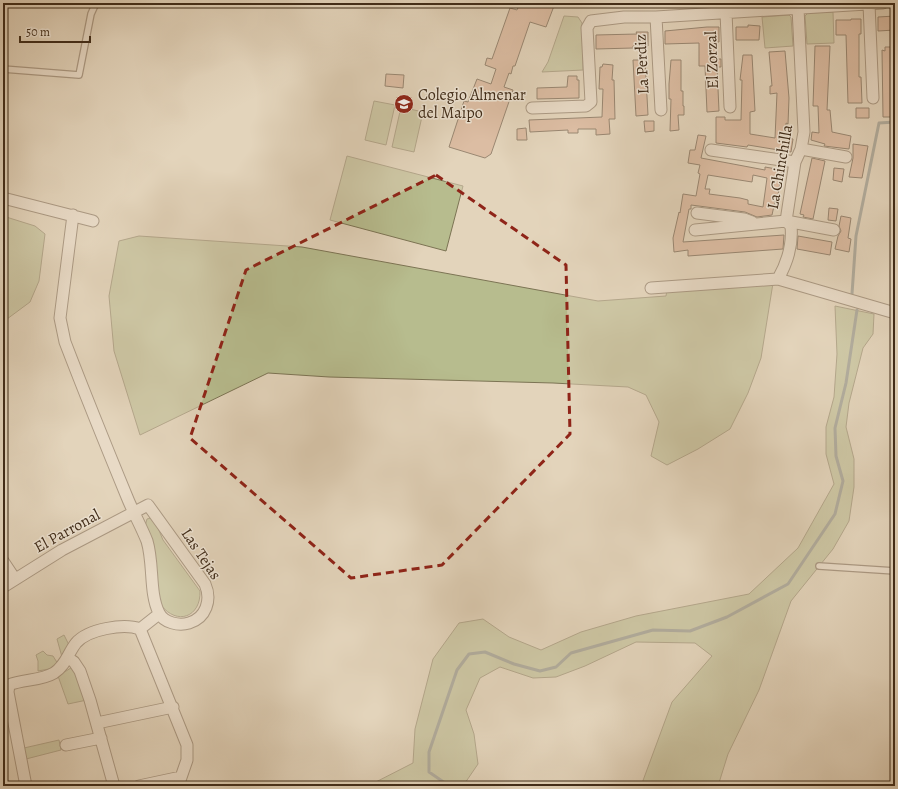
<svg xmlns="http://www.w3.org/2000/svg" width="898" height="789" viewBox="0 0 898 789" font-family="Alegreya,serif">
  <style>
    .green { fill: #b7bc8e; stroke: #7c7454 }
    .lines { fill: none; stroke-linecap: round; stroke-linejoin: round }
    .stream { stroke: #757f7a; stroke-width: 3 }
    .building { fill: #d3a386; stroke: #402c19; fill-rule: evenodd }
    .lane-casing { stroke: #695642; stroke-width: 8 }
    .street-casing { stroke: #695642; stroke-width: 13 }
    .lane { stroke: #ede3d3; stroke-width: 5.5 }
    .street { stroke: #ede3d3; stroke-width: 11 }
    .marked { fill: none; stroke: #8f2418; stroke-width: 3; stroke-dasharray: 8 5; stroke-linejoin: round }
    .labels { text-anchor: middle; dominant-baseline: central; stroke-width: 3; stroke-linejoin: round; paint-order: stroke }
    .street-label { font-size: 16px; fill: #402c19; stroke: #ede3d3 }
    .poi-label { font-size: 16px; fill: #402c19; stroke: #ede3d3; text-anchor: start }
  </style>
  <rect width="100%" height="100%" fill="#e3d4bb"/>
  <filter id="stains"><feTurbulence type="fractalNoise" baseFrequency=".005" numOctaves="4"/><feColorMatrix values="0 0 0 0 .2 0 0 0 0 .09 0 0 0 0 .02 0 0 0 .5 -.17"/></filter>
  <radialGradient id="worn" r=".72"><stop offset=".6" stop-color="#630" stop-opacity="0"/><stop offset="1" stop-color="#630" stop-opacity=".3"/></radialGradient>
  <path class="green" d="M 833,12 L 834,43 L 807,44 L 805,16 L 808,13 Z
    M 789,15 L 791,17 L 793,46 L 765,48 L 762,17 Z
    M 564,16 L 578,17 L 582,23 L 583,70 L 542,72 L 548,62 Z
    M 374,101 L 395,105 L 386,145 L 365,140 Z
    M 401,107 L 423,112 L 414,152 L 392,147 Z
    M 347,156 L 463,186 L 446,251 L 330,220 Z
    M 3,216 L 35,226 L 45,234 L 39,281 L 30,302 L 3,322 Z
    M 139,236 L 302,247 L 598,301 L 666,296 L 667,290 L 773,283 L 761,358 L 748,393 L 730,429 L 698,449 L 667,465 L 651,456 L 659,422 L 646,395 L 628,387 L 553,383 L 329,377 L 268,373 L 140,435 L 114,351 L 109,296 L 119,241 Z
    M 835,306 L 874,314 L 873,334 L 863,348 L 849,403 L 846,427 L 854,459 L 854,487 L 849,521 L 833,549 L 791,601 L 759,690 L 728,754 L 718,786 L 641,786 L 672,702 L 712,656 L 695,643 L 636,642 L 585,666 L 556,677 L 533,678 L 500,667 L 480,678 L 466,710 L 474,734 L 478,764 L 463,786 L 368,786 L 413,763 L 415,729 L 433,659 L 459,623 L 483,619 L 509,637 L 541,650 L 581,632 L 636,616 L 749,594 L 798,548 L 834,484 L 826,454 L 826,427 L 834,397 L 837,354 Z
    M 151,518 L 155,521 L 163,540 L 200,591 C 201,617 177,626 161,605 L 145,526 L 147,519 Z
    M 64,635 L 69,645 L 62,657 L 57,639 Z
    M 43,651 L 47,655 L 53,656 L 58,664 L 49,669 L 38,671 L 38,661 L 36,655 Z
    M 74,666 L 87,700 L 68,704 L 58,676 Z
    M 59,740 L 61,750 L 26,759 L 24,748 Z
    M 58,781 L 60,786 L 35,786 Z"/>
  <g class="lines">
    <path class="stream" d="M 852,294 L 856,236 L 879,123 L 895,122
      M 445,786 L 445,783 L 429,772 L 429,752 L 457,670 L 469,654 L 485,652 L 514,664 L 540,671 L 556,667 L 571,653 L 653,630 L 690,631 L 727,617 L 788,584 L 835,514 L 843,481 L 836,456 L 835,428 L 846,383 L 857,310"/>
  </g>
  <path class="building" d="M 520,3 L 546,3 L 554,6 L 546,27 L 530,22 L 515,66 L 513,66 L 511,74 L 509,73 L 504,87 L 513,90 L 491,154 L 485,158 L 449,147 L 464,101 L 468,102 L 477,79 L 491,84 L 496,69 L 485,65 L 487,58 L 492,59 L 510,8 L 517,10 Z
    M 895,16 L 895,30 L 878,31 L 878,17 Z
    M 851,19 L 861,19 L 861,34 L 859,34 L 859,77 L 861,77 L 862,103 L 848,103 L 846,35 L 836,35 L 836,20 L 851,20 Z
    M 748,25 L 760,26 L 759,40 L 736,40 L 736,27 L 748,27 Z
    M 707,27 L 719,27 L 719,42 L 716,42 L 717,59 L 721,59 L 721,67 L 717,67 L 719,111 L 707,112 L 705,66 L 699,66 L 699,43 L 665,44 L 665,31 Z
    M 636,32 L 648,32 L 648,46 L 633,46 L 633,48 L 596,49 L 596,35 L 637,34 Z
    M 815,46 L 830,46 L 827,110 L 830,110 L 832,132 L 851,136 L 849,149 L 824,146 L 825,144 L 811,140 L 812,132 L 819,133 L 818,106 L 813,106 Z
    M 885,47 L 894,47 L 895,102 L 892,103 L 892,117 L 883,117 L 882,50 L 885,51 Z
    M 785,51 L 789,98 L 788,124 L 786,123 L 786,138 L 793,139 L 791,152 L 748,145 L 747,147 L 716,143 L 716,117 L 725,117 L 725,120 L 741,120 L 742,80 L 740,80 L 743,55 L 752,55 L 755,111 L 750,112 L 750,134 L 775,138 L 777,93 L 770,94 L 770,86 L 772,86 L 769,52 Z
    M 633,60 L 645,60 L 648,115 L 636,116 Z
    M 671,60 L 681,60 L 681,91 L 683,91 L 683,106 L 684,106 L 684,115 L 678,115 L 679,130 L 670,131 L 671,99 L 669,99 L 669,84 Z
    M 603,64 L 613,65 L 612,80 L 614,80 L 615,119 L 609,119 L 610,134 L 596,135 L 596,129 L 578,129 L 578,133 L 568,133 L 568,130 L 530,132 L 529,120 L 602,117 L 603,89 L 599,89 L 600,67 L 602,67 Z
    M 386,74 L 404,75 L 403,88 L 385,86 Z
    M 568,76 L 577,76 L 577,80 L 579,80 L 579,98 L 537,99 L 537,88 L 567,87 Z
    M 856,108 L 869,108 L 869,118 L 856,118 Z
    M 644,121 L 654,121 L 654,131 L 645,132 Z
    M 526,128 L 527,140 L 517,140 L 517,129 Z
    M 698,135 L 706,136 L 701,158 L 765,170 L 765,167 L 782,170 L 777,201 L 775,201 L 772,215 L 757,217 L 745,212 L 691,205 L 691,209 L 689,209 L 683,242 L 784,235 L 783,249 L 688,256 L 688,250 L 674,252 L 673,238 L 679,212 L 680,213 L 683,194 L 696,196 L 700,174 L 698,173 L 700,165 L 688,163 L 690,150 L 695,150 ZM 708,175 L 752,182 L 753,175 L 767,178 L 763,207 L 748,204 L 748,200 L 740,198 L 709,194 L 710,189 L 705,189 Z
    M 853,144 L 868,146 L 862,178 L 849,177 L 853,158 Z
    M 812,158 L 825,161 L 813,219 L 803,217 L 804,215 L 800,214 Z
    M 834,168 L 844,169 L 842,182 L 833,180 Z
    M 829,208 L 838,209 L 836,221 L 828,220 Z
    M 841,216 L 851,218 L 848,238 L 851,239 L 849,252 L 835,249 L 838,236 L 841,231 L 839,226 Z
    M 798,236 L 832,242 L 830,255 L 797,249 Z"/>
  <g class="lines">
    <defs>
      <path id="lane" d="M 3,69 L 79,75 L 91,14 L 96,3
        M 819,566 L 895,571"/>
      <path id="street" d="M 869,4 L 873,98
        M 726,12 L 730,107
        M 656,17 L 661,110
        M 532,108 L 586,106 L 591,102 L 587,28 L 591,21 L 624,17 L 656,17 L 883,3
        M 801,149 L 846,157
        M 711,150 L 795,162
        M 3,198 L 93,221
        M 697,213 L 744,219 L 752,222
        M 695,230 L 786,221 L 834,230
        M 778,279 C 787,263 793,245 791,226 L 786,221 L 795,162 L 801,149 L 804,132 L 798,8
        M 651,288 L 778,279 L 895,313
        M 3,561 L 15,579
        M 3,587 L 62,550 L 148,505 L 205,584 C 212,600 206,618 189,623 C 179,626 164,623 159,613 C 149,593 154,564 147,541 C 141,526 133,512 127,497 C 106,446 85,394 65,342 L 60,318 L 73,215
        M 140,629 L 159,614
        M 68,658 L 74,662 L 80,671 L 90,700 L 114,786
        M 97,723 L 173,707
        M 66,745 L 101,738
        M 26,786 L 8,692 L 9,685 C 23,679 41,681 54,673 C 66,665 68,653 76,643 C 88,629 124,623 140,629 L 187,745 L 187,760 L 178,786
        M 139,786 L 181,777"/>
    </defs>
    <use href="#lane" class="lane-casing"/>
    <use href="#street" class="street-casing"/>
    <use href="#lane" class="lane"/>
    <use href="#street" class="street"/>
  </g>
  <path d="M0 0H898V789H0ZM 436,175 L 566,265 L 570,434 L 442,565 L 351,578 L 190,438 L 246,270 Z" fill="#e3d4bb" fill-opacity=".55" fill-rule="evenodd"/>
  <path class="marked" d="M 436,175 L 566,265 L 570,434 L 442,565 L 351,578 L 190,438 L 246,270 Z"/>
  <defs>
    <symbol id="school-disc" viewBox="-11 -11 22 22"><circle r="9.5" fill="#8f2418" stroke="#ede3d3"/><path d="M0-5L7-2L0 1L-7-2ZM-4 1L0 2.5L4 1V4Q0 6-4 4Z" fill="#fff"/></symbol>
  </defs>
  <g fill-rule="evenodd">
    <use href="#school-disc" x="393" y="93" width="22" height="22"/>
  </g>
  <g class="labels">
    <g class="street-label">
      <text transform="translate(712 60) rotate(-92)">El Zorzal</text>
      <text transform="translate(642 64) rotate(-93)">La Perdiz</text>
      <text transform="translate(780 167) rotate(-80)">La Chinchilla</text>
      <text transform="translate(67 531) rotate(-29)">El Parronal</text>
      <text transform="translate(201 554) rotate(56)">Las Tejas</text>
    </g>
    <g class="poi-label">
      <text x="418" y="95">Colegio Almenar<tspan x="418" dy="18">del Maipo</tspan></text>
    </g>
  </g>
  <rect width="898" height="789" fill="none" stroke="#e3d4bb" stroke-width="16"/>
  <rect x="4" y="4" width="890" height="781" fill="none" stroke="#402c19" stroke-width="2"/>
  <rect x="8" y="8" width="882" height="773" fill="none" stroke="#402c19"/>
  <path d="M20 36v6h70v-6" fill="none" stroke="#402c19" stroke-width="2"/>
  <text x="26" y="36" font-size="12" fill="#402c19" stroke="#ede3d3" stroke-width="3" paint-order="stroke">50 m</text>
  <rect width="100%" height="100%" filter="url(#stains)"/>
  <rect width="100%" height="100%" fill="url(#worn)"/>
</svg>
